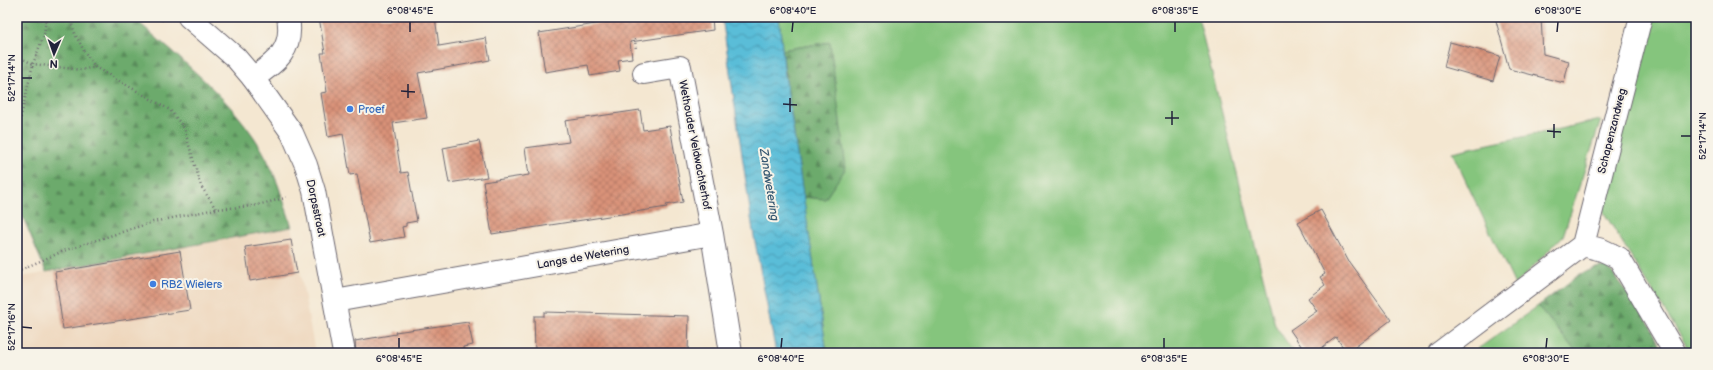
<svg xmlns="http://www.w3.org/2000/svg" width="1713" height="370" viewBox="0 0 1713 370" font-family="'Balsamiq Sans',sans-serif">
  <style>
    .built { fill: #eed6bb }
    .grass { fill: #85c57d; stroke: #54745c }
    .forest { fill: url(#forest-firs); stroke: #476654 }
    .water { fill: url(#water-waves); stroke: #3e708a }
    .building { fill: url(#building-cross-hatch) }
    .lines { fill: none; stroke-linecap: round; stroke-linejoin: round }
    .minor-casing { stroke: #6c6770; stroke-width: 24 }
    .tertiary-casing { stroke: #6c6770; stroke-width: 24 }
    .path { stroke: #6c6770; stroke-width: 2.5; stroke-dasharray: 1 3; stroke-linecap: butt }
    .minor { stroke: #fff; stroke-width: 22 }
    .tertiary { stroke: #fff; stroke-width: 22 }
    .ticks { fill: none; stroke: #22223b; stroke-width: 1.5 }
    .shop-dot { fill: #3f7fe0; stroke: #f7f3e8; stroke-width: 1.5 }
    .labels { text-anchor: middle; dominant-baseline: central; stroke-width: 4; stroke-linejoin: round; paint-order: stroke }
    .shop-label { font-size: 11px; fill: #366cbe; stroke: #f7f3e8; text-anchor: start }
    .street-label { font-size: 11px; fill: #22223b; stroke: #f7f3e8 }
    .water-label { font-size: 12px; font-style: italic; fill: #365872; stroke: #f7f3e8 }
    .neatline { fill: none; stroke: #22223b; stroke-width: 1.5 }
    .ticks-label { font-size: 10px; text-anchor: middle; fill: #22223b }
  </style>
  <defs>
    <pattern id="forest-firs" width="22" height="20" patternUnits="userSpaceOnUse"><rect width="22" height="20" fill="#6caa6c"/><path d="M5 1l3.5 6h-7zM16 11l3.5 6h-7z" fill="#588a5a"/></pattern>
    <pattern id="water-waves" width="16" height="10" patternUnits="userSpaceOnUse"><rect width="16" height="10" fill="#5abdd8"/><path d="M0 5q4-4 8 0t8 0" fill="none" stroke="#4a99b0"/></pattern>
    <pattern id="building-cross-hatch" width="8" height="8" patternUnits="userSpaceOnUse"><rect width="8" height="8" fill="#d99278"/><path d="M0 0l8 8M0 8l8-8" fill="none" stroke="#b07764"/></pattern>
  </defs>
  <rect width="100%" height="100%" fill="#f7f3e8"/>
  <filter id="ink" filterUnits="userSpaceOnUse"><feTurbulence type="fractalNoise" baseFrequency=".025" numOctaves="2"/><feDisplacementMap in="SourceGraphic" scale="8" xChannelSelector="R" yChannelSelector="G"/><feConvolveMatrix kernelMatrix="1 2 1 2 8 2 1 2 1" color-interpolation-filters="sRGB"/></filter>
  <filter id="wash" filterUnits="userSpaceOnUse"><feTurbulence type="fractalNoise" baseFrequency=".012" numOctaves="4" result="noise"/><feDisplacementMap in="SourceGraphic" scale="16" xChannelSelector="R" yChannelSelector="G"/><feGaussianBlur stdDeviation="0.9" result="paint"/><feColorMatrix in="noise" values="0 0 0 0 0 0 0 0 0 0 0 0 0 0 0 0 0 1.4 0 .05"/><feComposite in="paint" operator="in"/></filter>
  <g filter="url(#wash)">
    <rect width="100%" height="100%" fill="#f4e7d1"/>
    <path class="built" d="M 292,227 L 315,353 L 17,353 L 17,278 Z"/>
    <path class="grass" d="M 779,17 L 1198,17 L 1275,325 L 1294,353 L 827,353 L 803,197 L 825,199 L 832,188 L 830,42 L 782,50 Z
      M 1650,17 L 1696,17 L 1696,353 L 1691,353 L 1603,211 L 1627,95 Z
      M 1601,120 L 1563,236 L 1515,285 L 1452,152 Z
      M 1538,306 L 1577,353 L 1472,353 Z"/>
    <path class="forest" d="M 17,17 L 133,17 C 182,62 246,108 272,170 C 280,188 286,208 292,227 L 46,272 L 17,203 Z
      M 830,42 L 846,168 L 825,199 L 803,197 L 782,50 Z
      M 1599,267 L 1608,267 L 1649,323 L 1664,353 L 1577,353 L 1538,306 L 1580,274 Z"/>
    <path class="water" d="M 722,17 L 779,17 L 784,68 L 827,353 L 776,353 L 753,231 Z"/>
    <g id="blocks">
      <path class="building" d="M 319,17 L 435,17 L 439,46 L 486,38 L 490,60 L 418,73 L 427,118 L 393,123 L 401,173 L 408,172 L 417,221 L 406,223 L 406,226 L 402,227 L 404,237 L 370,243 L 357,174 L 350,175 L 343,134 L 328,137 L 321,93 L 327,92 L 321,53 L 325,53 Z
        M 640,17 L 712,17 L 713,30 L 630,42 L 632,58 L 618,60 L 620,71 L 590,76 L 588,65 L 545,72 L 539,33 Z
        M 1495,17 L 1541,17 L 1543,54 L 1569,61 L 1564,83 L 1509,69 Z
        M 1450,42 L 1500,56 L 1493,81 L 1444,67 Z
        M 640,110 L 643,130 L 670,126 L 683,202 L 666,205 L 667,207 L 492,234 L 483,182 L 529,175 L 525,148 L 569,142 L 565,121 Z
        M 479,141 L 487,177 L 449,183 L 443,148 Z
        M 1321,210 L 1349,262 L 1391,320 L 1347,353 L 1336,337 L 1315,353 L 1306,353 L 1290,330 L 1317,311 L 1308,298 L 1325,285 L 1320,277 L 1325,274 L 1298,222 Z
        M 291,240 L 297,273 L 250,281 L 245,247 Z
        M 180,251 L 190,310 L 63,329 L 55,272 Z
        M 544,312 L 689,316 L 688,353 L 535,351 L 534,316 L 544,316 Z
        M 468,322 L 473,345 L 463,347 L 464,353 L 356,353 L 355,341 L 396,334 L 395,332 Z"/>
    </g>
  </g>
  <g filter="url(#ink)">
    <use href="#blocks" fill-opacity="0" stroke="#6c6770" stroke-width="1"/>
    <g class="lines">
      <defs>
        <path id="minor" d="M 644,73 L 680,67 L 712,234
          M 253,78 C 277,62 294,49 288,17
          M 1583,245 L 1602,250 L 1619,258 L 1675,353
          M 335,301 L 712,234 L 731,353
          M 1439,353 L 1583,245 L 1641,17"/>
        <path id="tertiary" d="M 189,17 L 236,58 L 253,78 L 292,133 L 306,165 L 314,191 L 344,353"/>
      </defs>
      <use href="#minor" class="minor-casing"/>
      <use href="#tertiary" class="tertiary-casing"/>
      <path class="path" d="M 46,17 L 44,35 L 33,64 L 81,70 L 95,67
        M 70,17 L 75,34 L 84,51 L 95,67 L 170,110 L 184,128 L 201,186 L 216,209
        M 159,17 L 165,22
        M 635,39 L 636,50
        M 17,56 L 33,64 L 17,133
        M 17,271 L 66,250 L 153,222 L 216,209 L 253,206 L 289,197"/>
      <use href="#minor" class="minor"/>
      <use href="#tertiary" class="tertiary"/>
    </g>
  </g>
  <path class="ticks" d="M 410,32 L 410,22M 792,32 L 793,22M 1175,32 L 1175,22M 1557,32 L 1558,22M 22,78 L 32,78M 401,91 L 415,92M 408,98 L 408,84M 783,104 L 797,105M 790,112 L 790,98M 1165,118 L 1179,118M 1172,125 L 1172,111M 1547,131 L 1561,132M 1681,136 L 1691,136M 1554,138 L 1554,124M 22,327 L 32,328M 399,348 L 399,338M 781,348 L 782,338M 1164,348 L 1164,338M 1546,348 L 1547,338"/>
  <g class="shop-dot">
    <circle cx="350" cy="109" r="4"/>
    <circle cx="153" cy="284" r="4"/>
  </g>
  <g class="labels">
    <g class="shop-label">
      <text x="358" y="109">Proef</text>
      <text x="161" y="284">RB2 Wielers</text>
    </g>
    <g class="street-label">
      <text transform="translate(1612 131) rotate(-76)">Schapenzandweg</text>
      <text transform="translate(695 145) rotate(79)">Wethouder Veldwachterhof</text>
      <text transform="translate(316 208) rotate(78)">Dorpsstraat</text>
      <text transform="translate(583 257) rotate(-10)">Langs de Wetering</text>
    </g>
    <g class="water-label">
      <text transform="translate(769 185) rotate(81)">Zandwetering</text>
    </g>
  </g>
  <rect width="1713" height="370" fill="none" stroke="#f7f3e8" stroke-width="44"/>
  <g transform="translate(54 54) rotate(182)" stroke="#f7f3e8" stroke-width="3" paint-order="stroke">
  <path d="M0-3L7 15L0 10L-7 15Z" fill="#22223b"/>
  <text y="-6" font-size="11" font-weight="bold" text-anchor="middle" fill="#22223b">N</text>
  </g>
  <rect x="22" y="22" width="1669" height="326" class="neatline"/>
  <g class="ticks-label">
    <text x="410" y="14">6°08'45"E</text>
    <text x="793" y="14">6°08'40"E</text>
    <text x="1175" y="14">6°08'35"E</text>
    <text x="1558" y="14">6°08'30"E</text>
    <text transform="translate(11 78) rotate(-90)" y="4">52°17'14"N</text>
    <text transform="translate(1702 136) rotate(-90)" y="4">52°17'14"N</text>
    <text transform="translate(11 327) rotate(-90)" y="4">52°17'16"N</text>
    <text x="399" y="362">6°08'45"E</text>
    <text x="781" y="362">6°08'40"E</text>
    <text x="1164" y="362">6°08'35"E</text>
    <text x="1546" y="362">6°08'30"E</text>
  </g>
</svg>
